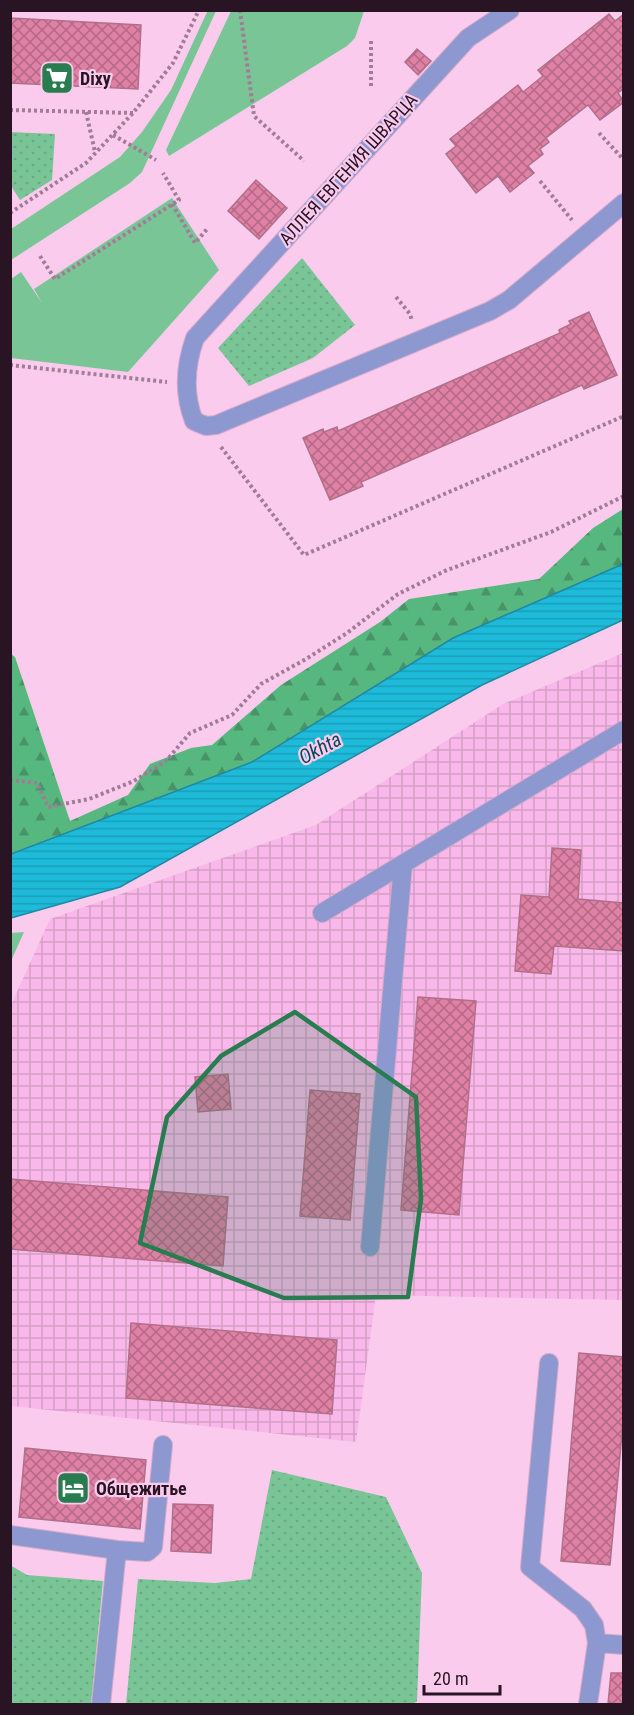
<svg xmlns="http://www.w3.org/2000/svg" width="634" height="1715" viewBox="0 0 634 1715" font-family="'Roboto Condensed',sans-serif">
  <style>
    .industrial { fill: url(#industrial-grid) }
    .grass { fill: #7ac596 }
    .forest { fill: url(#forest-firs) }
    .park { fill: url(#park-dots) }
    .water { fill: url(#water-rules); stroke: #2188a3; stroke-width: 1.5 }
    .building { fill: url(#building-cross-hatch); stroke: #b17089; stroke-width: 1.5 }
    .lines { fill: none; stroke-linecap: round; stroke-linejoin: round }
    .minor-casing { stroke: #d4aac9; stroke-width: 20 }
    .path { stroke: #a07c96; stroke-width: 4; stroke-dasharray: 3 3; stroke-linecap: butt }
    .minor { stroke: #8d98d0; stroke-width: 18 }
    .marked { fill: #297c4f; fill-opacity: 0.2; stroke: #297c4f; stroke-width: 4.5; stroke-linejoin: round }
    .labels { text-anchor: middle; dominant-baseline: central; stroke-width: 4.5; stroke-linejoin: round; paint-order: stroke }
    .poi-label { font-size: 18px; font-weight: bold; fill: #291424; stroke: #facbed; text-anchor: start }
    .street-label { font-size: 18px; fill: #291424; stroke: #facbed }
    .water-label { font-size: 20px; font-style: italic; fill: #0c4956; stroke: #facbed }
  </style>
  <defs>
    <pattern id="industrial-grid" width="8" height="8" patternUnits="userSpaceOnUse" patternTransform="scale(1.5)"><rect width="8" height="8" fill="#f9b8e9"/><path d="M0 4h8M4 0v8" fill="none" stroke="#d59dc8"/></pattern>
    <pattern id="forest-firs" width="22" height="20" patternUnits="userSpaceOnUse" patternTransform="scale(1.5)"><rect width="22" height="20" fill="#57b87f"/><path d="M5 1l3.5 6h-7zM16 11l3.5 6h-7z" fill="#489468"/></pattern>
    <pattern id="park-dots" width="8" height="8" patternUnits="userSpaceOnUse" patternTransform="scale(1.5)"><rect width="8" height="8" fill="#7ac596"/><path d="M2 2h.1M6 6h.1" fill="none" stroke="#6aa881" stroke-width="1.8" stroke-linecap="round"/></pattern>
    <pattern id="water-rules" width="6" height="5" patternUnits="userSpaceOnUse" patternTransform="scale(1.5)"><rect width="6" height="5" fill="#1dbad9"/><path d="M0 2.5h6" fill="none" stroke="#1a9fba"/></pattern>
    <pattern id="building-cross-hatch" width="8" height="8" patternUnits="userSpaceOnUse" patternTransform="scale(1.5)"><rect width="8" height="8" fill="#df80a5"/><path d="M0 0l8 8M0 8l8-8" fill="none" stroke="#b56886"/></pattern>
  </defs>
  <rect width="100%" height="100%" fill="#facbed"/>
  <path class="industrial" d="M 623,653 L 623,1300 L 376,1295 L 356,1442 L 11,1406 L 11,1005 L 50,919 L 316,825 L 503,704 Z"/>
  <path class="grass" d="M 208,10 L 216,11 L 142,172 L 130,183 L 11,260 L 11,229 L 120,157 L 142,132 L 171,90 Z
    M 231,11 L 364,11 L 355,38 L 347,46 L 169,156 L 166,150 Z
    M 172,198 L 219,270 L 128,372 L 11,358 L 11,279 L 21,272 L 42,303 L 34,289 Z
    M 24,932 L 11,961 L 11,933 Z"/>
  <path class="forest" d="M 623,509 L 623,564 L 453,638 L 252,762 L 11,854 L 11,654 L 15,657 L 70,821 L 128,795 L 150,764 L 191,748 L 212,745 L 281,685 L 380,622 L 409,599 L 539,579 L 593,528 Z"/>
  <path class="park" d="M 10,132 L 55,134 L 52,180 L 20,200 L 11,186 Z
    M 302,258 L 355,325 L 313,358 L 249,386 L 218,348 Z
    M 272,1470 L 386,1497 L 422,1573 L 417,1701 L 413,1704 L 126,1704 L 138,1579 L 215,1583 L 251,1579 Z
    M 10,1565 L 27,1575 L 103,1581 L 91,1704 L 11,1704 Z"/>
  <path class="water" d="M 623,564 L 623,620 L 482,685 L 120,887 L 11,918 L 11,854 L 252,762 L 453,638 Z"/>
  <path class="building" d="M 609,14 L 615,21 L 624,14 L 624,88 L 618,93 L 624,102 L 600,120 L 588,105 L 546,138 L 549,142 L 540,149 L 543,154 L 528,166 L 534,173 L 510,192 L 498,176 L 476,193 L 446,154 L 456,146 L 450,139 L 518,85 L 523,92 L 543,76 L 538,70 Z
    M 10,18 L 141,25 L 138,89 L 10,83 Z
    M 417,49 L 431,61 L 418,75 L 405,62 Z
    M 256,180 L 287,208 L 259,239 L 228,211 Z
    M 589,312 L 617,375 L 584,389 L 582,385 L 361,482 L 363,486 L 330,500 L 303,438 L 323,429 L 324,432 L 337,427 L 338,431 L 404,402 L 560,333 L 559,330 L 571,324 L 569,321 Z
    M 552,848 L 581,850 L 578,899 L 624,903 L 624,951 L 554,946 L 551,974 L 515,971 L 521,895 L 549,897 Z
    M 418,997 L 476,1001 L 459,1215 L 401,1210 Z
    M 228,1074 L 231,1109 L 198,1112 L 195,1077 Z
    M 310,1090 L 360,1094 L 350,1220 L 300,1216 Z
    M 10,1179 L 228,1197 L 223,1266 L 10,1249 Z
    M 131,1323 L 337,1340 L 332,1414 L 126,1398 Z
    M 579,1353 L 624,1357 L 624,1411 L 610,1565 L 561,1561 Z
    M 25,1448 L 146,1460 L 140,1529 L 19,1517 Z
    M 173,1504 L 213,1505 L 211,1553 L 171,1551 Z
    M 611,1673 L 624,1673 L 624,1704 L 608,1704 Z"/>
  <g class="lines">
    <defs>
      <path id="minor" d="M 510,10 L 468,38 L 195,338 C 185,366 183,393 194,421 L 206,426 L 216,425 L 490,311 L 509,300 L 624,203
        M 322,913 L 624,730
        M 370,1247 L 403,864
        M 549,1363 L 530,1567 L 583,1609 L 594,1625 L 597,1643
        M 10,1535 L 117,1550 L 101,1704
        M 117,1550 L 147,1552 L 153,1547 L 163,1445
        M 588,1704 L 597,1643 L 624,1645"/>
    </defs>
    <use href="#minor" class="minor-casing"/>
    <path class="path" d="M 240,10 L 254,116 L 304,161
      M 371,41 L 371,89
      M 10,110 L 133,113
      M 86,112 L 95,152
      M 599,133 L 624,160
      M 113,135 L 156,160
      M 540,181 L 572,220
      M 172,204 L 195,243 L 208,228
      M 10,213 L 86,163 L 133,113 L 173,63 L 199,10
      M 40,256 L 55,279 L 179,200 L 163,173
      M 396,297 L 410,314 L 412,321
      M 10,365 L 167,382
      M 221,447 L 304,555 L 624,416
      M 10,780 L 37,783 L 48,807 L 89,799 L 134,781 L 166,761 L 190,733 L 232,715 L 261,684 L 306,659 L 347,633 L 398,594 L 447,570 L 551,532 L 624,496"/>
    <use href="#minor" class="minor"/>
  </g>
  <path class="marked" d="M 295,1012 L 416,1097 L 421,1199 L 408,1297 L 284,1298 L 140,1243 L 167,1117 L 221,1056 Z"/>
  <defs>
    <symbol id="supermarket-square" viewBox="-11 -11 22 22"><rect x="-9" y="-9" width="18" height="18" rx="4" fill="#297c4f" stroke="#facbed"/><path d="M-6-5.5h2.5l.6 2H6L4.5 2H-2.5L-4.4-4H-6ZM-1.5 3.2a1.3 1.3 0 1 0 .1 0ZM3 3.2a1.3 1.3 0 1 0 .1 0Z" fill="#fff"/></symbol>
    <symbol id="hotel-square" viewBox="-11 -11 22 22"><rect x="-9" y="-9" width="18" height="18" rx="4" fill="#297c4f" stroke="#facbed"/><path d="M-6-4.5h1.5V1H6V5H4.5V3h-9V5H-6ZM-4 0a1.8 1.8 0 1 1 3.6 0ZM.5 0V-2.5h3Q6-2.5 6 0Z" fill="#fff"/></symbol>
  </defs>
  <g fill-rule="evenodd">
    <use href="#supermarket-square" x="38" y="59" width="38" height="38"/>
    <use href="#hotel-square" x="54" y="1469" width="38" height="38"/>
  </g>
  <g class="labels">
    <g class="poi-label">
      <text x="80" y="78">Dixy</text>
      <text x="96" y="1488">Общежитье</text>
    </g>
    <g class="street-label">
      <text transform="translate(348 169) rotate(-48)">АЛЛЕЯ ЕВГЕНИЯ ШВАРЦА</text>
    </g>
    <g class="water-label">
      <text transform="translate(320 748) rotate(-28)">Okhta</text>
    </g>
  </g>
  <rect width="634" height="1715" fill="none" stroke="#291424" stroke-width="24"/>
  <path d="M424 1685v9h76v-9" fill="none" stroke="#291424" stroke-width="3"/>
  <text x="433" y="1685" font-size="18" fill="#291424" stroke="#facbed" stroke-width="4.5" paint-order="stroke">20 m</text>
</svg>
